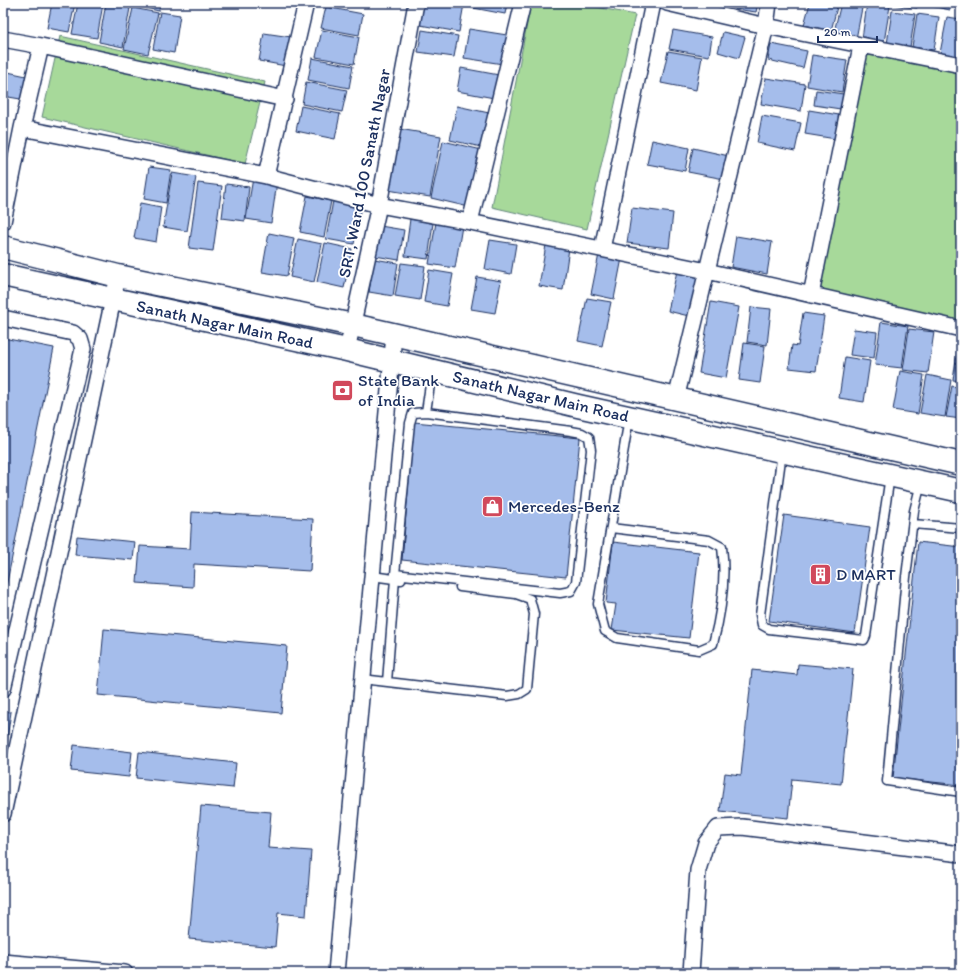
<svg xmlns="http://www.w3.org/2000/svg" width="964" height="976" viewBox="0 0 964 976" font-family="Itim,sans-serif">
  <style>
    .green { fill: #a7d99a; stroke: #61847c }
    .building { fill: #a5bdeb; stroke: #1b2f5e }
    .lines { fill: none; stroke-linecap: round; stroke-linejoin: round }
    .lane-casing { stroke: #1b2f5e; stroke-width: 11 }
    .street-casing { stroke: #1b2f5e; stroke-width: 18 }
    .secondary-casing { stroke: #1b2f5e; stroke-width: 25 }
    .lane { stroke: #fff; stroke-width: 8 }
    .street { stroke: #fff; stroke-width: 15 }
    .secondary { stroke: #fff; stroke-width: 22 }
    .labels { text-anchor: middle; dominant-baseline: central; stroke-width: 3.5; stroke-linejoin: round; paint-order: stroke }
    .street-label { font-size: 17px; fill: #1b2f5e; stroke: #fff }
    .poi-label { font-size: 17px; fill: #1b2f5e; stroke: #fff; text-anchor: start }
  </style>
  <rect width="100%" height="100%" fill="#fff"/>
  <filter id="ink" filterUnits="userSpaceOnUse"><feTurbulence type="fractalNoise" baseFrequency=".025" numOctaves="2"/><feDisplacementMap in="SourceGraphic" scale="8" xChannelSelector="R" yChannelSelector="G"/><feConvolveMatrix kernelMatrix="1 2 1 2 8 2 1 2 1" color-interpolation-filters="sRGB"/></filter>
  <g filter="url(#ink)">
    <path class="green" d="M 531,3 L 577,3 L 635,15 L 587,229 L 492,207 Z
      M 60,36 L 265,82 L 245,164 L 42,117 Z
      M 864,52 L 961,71 L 961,323 L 818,291 Z"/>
    <path class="building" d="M 52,3 L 75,3 L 69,32 L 47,28 Z
      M 78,3 L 103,4 L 97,38 L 72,34 Z
      M 106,3 L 130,8 L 123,47 L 99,42 Z
      M 117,3 L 133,3 L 132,6 Z
      M 137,3 L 160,3 L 159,11 L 136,6 Z
      M 354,3 L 369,3 L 368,7 Z
      M 424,3 L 464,4 L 459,32 L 420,25 Z
      M 469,3 L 507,3 L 505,14 L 468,7 Z
      M 712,3 L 732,3 L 732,7 Z
      M 735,3 L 758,3 L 756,12 L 735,9 Z
      M 810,3 L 838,3 L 831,31 L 804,25 Z
      M 841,3 L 863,3 L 856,39 L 834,32 Z
      M 867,3 L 890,6 L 884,42 L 862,39 Z
      M 891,3 L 917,3 L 917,8 L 891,5 Z
      M 926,3 L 951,3 L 950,10 L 926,5 Z
      M 326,7 L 363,14 L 359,35 L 321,28 Z
      M 133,8 L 158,13 L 148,54 L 124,49 Z
      M 892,11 L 915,14 L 910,47 L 887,44 Z
      M 160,12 L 180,15 L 174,53 L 153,49 Z
      M 917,14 L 939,17 L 934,50 L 912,47 Z
      M 947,17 L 961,19 L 961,57 L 940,53 Z
      M 469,29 L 507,35 L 503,64 L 464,58 Z
      M 322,30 L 359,37 L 354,64 L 316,57 Z
      M 422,30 L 458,36 L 454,57 L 418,52 Z
      M 673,30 L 712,37 L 709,56 L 669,49 Z
      M 723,32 L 745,37 L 739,58 L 718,52 Z
      M 264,33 L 291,37 L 286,66 L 259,61 Z
      M 771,44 L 807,51 L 803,68 L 768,60 Z
      M 668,51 L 702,57 L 696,90 L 661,83 Z
      M 812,55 L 847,60 L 842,92 L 807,86 Z
      M 312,58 L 353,66 L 349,88 L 308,80 Z
      M 461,68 L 499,75 L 494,98 L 457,91 Z
      M 3,71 L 31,77 L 26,100 L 3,96 Z
      M 766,78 L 805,84 L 801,111 L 761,104 Z
      M 306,82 L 347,90 L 342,112 L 302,104 Z
      M 816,90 L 850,95 L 847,110 L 814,105 Z
      M 301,106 L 340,114 L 335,139 L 296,131 Z
      M 457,106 L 489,113 L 481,147 L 450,140 Z
      M 809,110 L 845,116 L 842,140 L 805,134 Z
      M 762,116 L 801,123 L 795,151 L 757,143 Z
      M 399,129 L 441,136 L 430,197 L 388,190 Z
      M 652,140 L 689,148 L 685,171 L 647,164 Z
      M 443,141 L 482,150 L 469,207 L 431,198 Z
      M 693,148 L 729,156 L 724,179 L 688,172 Z
      M 149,167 L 171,170 L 166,203 L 144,199 Z
      M 172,173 L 196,177 L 187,231 L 163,227 Z
      M 253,178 L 277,182 L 271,223 L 246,219 Z
      M 198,183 L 222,186 L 213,251 L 189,248 Z
      M 226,184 L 249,187 L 245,221 L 222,218 Z
      M 307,196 L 331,201 L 324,237 L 300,232 Z
      M 333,201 L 361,206 L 354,244 L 326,239 Z
      M 140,203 L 161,207 L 156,242 L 134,238 Z
      M 632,208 L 673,213 L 669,248 L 627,243 Z
      M 410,219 L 433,223 L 428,259 L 405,256 Z
      M 436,222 L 462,226 L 455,268 L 429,264 Z
      M 380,226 L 404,230 L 399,260 L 375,256 Z
      M 269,233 L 294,238 L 287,276 L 262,272 Z
      M 736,236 L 772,242 L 767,274 L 731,267 Z
      M 298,239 L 322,244 L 314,282 L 290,277 Z
      M 490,240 L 516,244 L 511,274 L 485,269 Z
      M 325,243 L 352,249 L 344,288 L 317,282 Z
      M 546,245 L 569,248 L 563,290 L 539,286 Z
      M 599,254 L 622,258 L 614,299 L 591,294 Z
      M 374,259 L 398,263 L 393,296 L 369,292 Z
      M 401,263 L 425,266 L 420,300 L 395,296 Z
      M 429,270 L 453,274 L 447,306 L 424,302 Z
      M 677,271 L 702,276 L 693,317 L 668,311 Z
      M 477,277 L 501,281 L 495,313 L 471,309 Z
      M 587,298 L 611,302 L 602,346 L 578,341 Z
      M 711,302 L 739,307 L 726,378 L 699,373 Z
      M 751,307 L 771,309 L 767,345 L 747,342 Z
      M 803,313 L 824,316 L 816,371 L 789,368 L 792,345 L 798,346 Z
      M 881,322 L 908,326 L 902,368 L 875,365 Z
      M 854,329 L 877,332 L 874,358 L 850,355 Z
      M 909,329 L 934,332 L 928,373 L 903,370 Z
      M 3,338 L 54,348 L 3,602 Z
      M 959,338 L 961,338 L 961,381 L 953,380 Z
      M 744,343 L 765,346 L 760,383 L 739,380 Z
      M 845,357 L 870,361 L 864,402 L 839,398 Z
      M 900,371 L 924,375 L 918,414 L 893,410 Z
      M 927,375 L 951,380 L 945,417 L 920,413 Z
      M 952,386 L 961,388 L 961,419 L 946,417 Z
      M 414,422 L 580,438 L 566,577 L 402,560 Z
      M 192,512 L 313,519 L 310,571 L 194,564 L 193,587 L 137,583 L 140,546 L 190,549 Z
      M 784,515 L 870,527 L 855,633 L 769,621 Z
      M 77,536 L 135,542 L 133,560 L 75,555 Z
      M 613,542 L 699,552 L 689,638 L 612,630 L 616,604 L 606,603 Z
      M 918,542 L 961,547 L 961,785 L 893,778 Z
      M 104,629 L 287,646 L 281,713 L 98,695 Z
      M 798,664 L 853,669 L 841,784 L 792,779 L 788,818 L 720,811 L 725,773 L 741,775 L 752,670 L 797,675 Z
      M 3,711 L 11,712 L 6,745 L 3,745 Z
      M 74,745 L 132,752 L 129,777 L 71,771 Z
      M 139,752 L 236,763 L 233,788 L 136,778 Z
      M 201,806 L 271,812 L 268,848 L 311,851 L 306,916 L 278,913 L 275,947 L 189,939 Z"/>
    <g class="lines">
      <defs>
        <path id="lane" d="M 426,412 L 571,431 L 582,433 L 589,437 L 591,450 L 576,582 L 571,591 L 560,593 L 395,574 L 410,423 L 413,413 L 426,412 L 432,371
          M 782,452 L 760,615 L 762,625 L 769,629 L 864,640 L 866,636 L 890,476
          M 921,483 L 914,511 L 906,577 L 887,781 L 961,792
          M 913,524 L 961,528
          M 611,528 L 709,540 L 722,547 C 726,578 721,614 713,644 L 699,650 L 617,638 L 605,631 L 598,604 L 629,418
          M 372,576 L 401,580
          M 362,679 L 507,696 L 519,694 L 527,689 L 534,614 L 530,599 L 516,594 L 460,587
          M 387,682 L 395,579"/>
        <path id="street" d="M 667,3 L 766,26 L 961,65
          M 3,39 L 41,46 L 22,128 L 266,176 L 306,3
          M 41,46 L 285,99
          M 266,176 L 379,205 L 470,222 L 707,271 L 961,329
          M 3,222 L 22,128
          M 470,222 L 523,3
          M 602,249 L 653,3
          M 811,295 L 861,46
          M 3,318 L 73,333 L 80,339 L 83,349 L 3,689
          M 347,350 L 379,205 L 416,3
          M 676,399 L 766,26 L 769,3
          M 3,814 L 118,276
          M 3,962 L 125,973
          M 336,973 L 394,335
          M 691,973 L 698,870 L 706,843 L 718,828 L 742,827 L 961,854"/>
        <path id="secondary" d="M 3,247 L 118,276 L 353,325 L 961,464
          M 3,275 L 347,350 L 578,406 L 961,491"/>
      </defs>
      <use href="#lane" class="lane-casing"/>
      <use href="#street" class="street-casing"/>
      <use href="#secondary" class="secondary-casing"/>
      <use href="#lane" class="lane"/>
      <use href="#street" class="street"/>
      <use href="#secondary" class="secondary"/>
    </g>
  </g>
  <defs>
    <symbol id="bank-square" viewBox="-11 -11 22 22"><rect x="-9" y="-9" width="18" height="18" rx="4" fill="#d1495b" stroke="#fff"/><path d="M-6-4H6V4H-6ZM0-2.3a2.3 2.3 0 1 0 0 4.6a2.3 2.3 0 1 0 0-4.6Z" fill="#fff"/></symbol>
    <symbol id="shop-square" viewBox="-11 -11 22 22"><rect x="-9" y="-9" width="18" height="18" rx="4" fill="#d1495b" stroke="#fff"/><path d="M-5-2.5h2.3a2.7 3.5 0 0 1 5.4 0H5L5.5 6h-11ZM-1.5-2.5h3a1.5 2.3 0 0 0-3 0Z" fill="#fff"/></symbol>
    <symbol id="building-square" viewBox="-11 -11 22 22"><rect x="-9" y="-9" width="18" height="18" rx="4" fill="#d1495b" stroke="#fff"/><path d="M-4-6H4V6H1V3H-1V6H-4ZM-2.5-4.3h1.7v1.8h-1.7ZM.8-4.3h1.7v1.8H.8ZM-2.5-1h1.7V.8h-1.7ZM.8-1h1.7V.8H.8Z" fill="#fff"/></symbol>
  </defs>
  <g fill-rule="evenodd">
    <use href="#bank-square" x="330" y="378" width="25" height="25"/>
    <use href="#shop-square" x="480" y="494" width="25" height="25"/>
    <use href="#building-square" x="808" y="562" width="25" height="25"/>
  </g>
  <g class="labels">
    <g class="street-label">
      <text transform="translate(364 173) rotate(-79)">SRT, Ward 100 Sanath Nagar</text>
      <text transform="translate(225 324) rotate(12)">Sanath Nagar Main Road</text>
      <text transform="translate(541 396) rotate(13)">Sanath Nagar Main Road</text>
    </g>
    <g class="poi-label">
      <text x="358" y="380">State Bank<tspan x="358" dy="20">of India</tspan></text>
      <text x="508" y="506">Mercedes-Benz</text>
      <text x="836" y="574">D MART</text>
    </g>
  </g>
  <rect width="964" height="976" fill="none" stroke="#fff" stroke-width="16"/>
  <rect x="8" y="8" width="948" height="960" fill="none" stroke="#1b2f5e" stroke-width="1.5" filter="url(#ink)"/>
  <path d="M818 36v6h59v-6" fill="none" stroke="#1b2f5e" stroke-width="2"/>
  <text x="824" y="36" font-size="12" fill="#1b2f5e" stroke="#ffffff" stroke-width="3" paint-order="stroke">20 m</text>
</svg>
